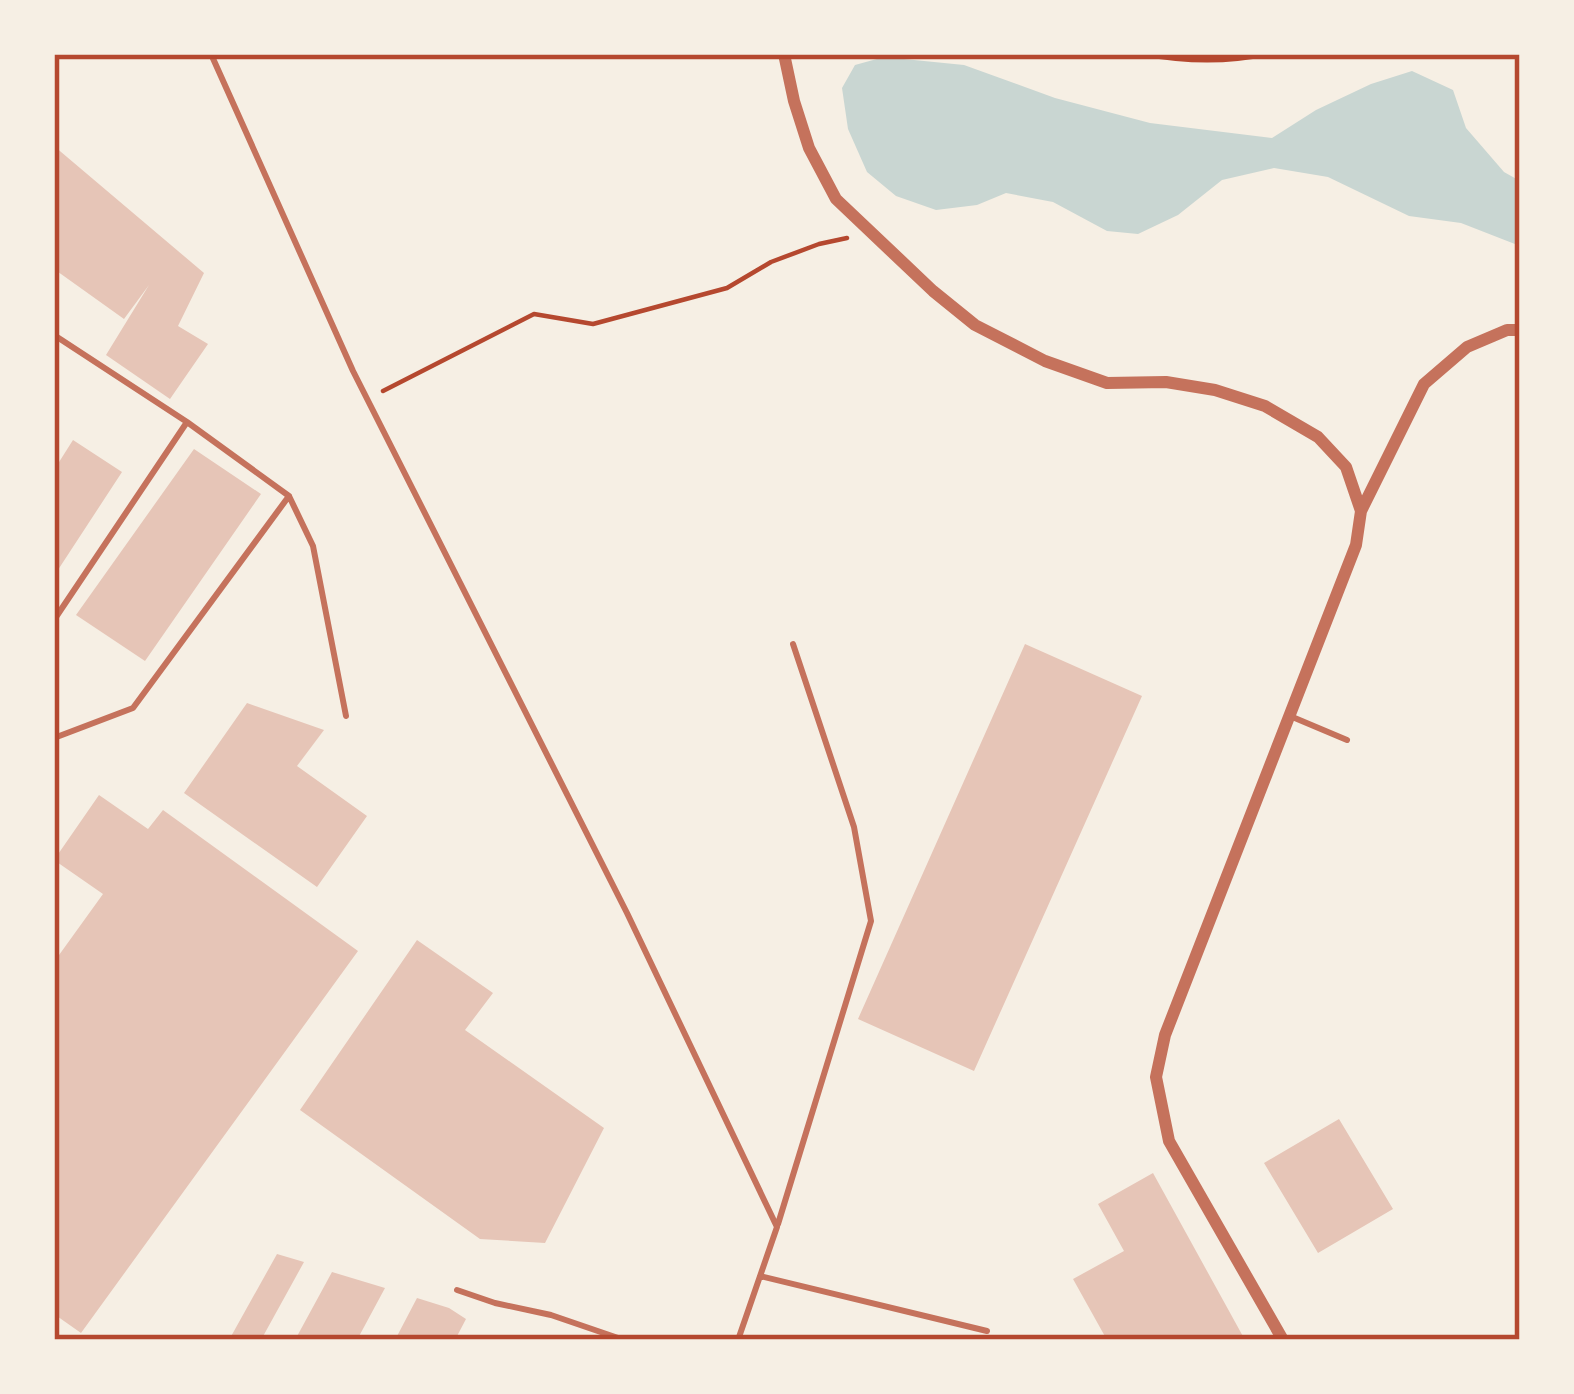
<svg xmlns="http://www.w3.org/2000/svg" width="1574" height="1394" viewBox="0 0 1574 1394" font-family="Raleway,sans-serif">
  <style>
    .water { fill: #c9d6d2 }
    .building { fill: #e6c5b7 }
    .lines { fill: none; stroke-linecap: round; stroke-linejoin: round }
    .path { stroke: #b5482f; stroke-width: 4.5 }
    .service { stroke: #c5725c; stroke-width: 6 }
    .minor { stroke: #c5725c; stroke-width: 12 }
    .neatline { fill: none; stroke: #b5482f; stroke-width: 4.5 }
  </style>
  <rect width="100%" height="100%" fill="#f6efe4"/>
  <path class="water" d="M 884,57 L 964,65 L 1055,98 L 1150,123 L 1272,138 L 1316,110 L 1371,84 L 1412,71 L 1453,90 L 1466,128 L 1504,172 L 1520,181 L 1520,246 L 1461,223 L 1409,216 L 1328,177 L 1274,168 L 1222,180 L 1178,215 L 1138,234 L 1107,231 L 1053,202 L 1006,193 L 977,205 L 936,210 L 896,196 L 867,172 L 848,129 L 842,88 L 855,65 Z"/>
  <path class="building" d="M 54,146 L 204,273 L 178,326 L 208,344 L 170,399 L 106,355 L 149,285 L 124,319 L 54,269 Z
    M 73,440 L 122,472 L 54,576 L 54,470 Z
    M 194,449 L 261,494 L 145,661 L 76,615 Z
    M 1025,644 L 1142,696 L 974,1071 L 858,1019 Z
    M 247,703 L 324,730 L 297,766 L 367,816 L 317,887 L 184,793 Z
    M 99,795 L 148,829 L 163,810 L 358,951 L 81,1333 L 54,1314 L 54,962 L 103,894 L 54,860 Z
    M 417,940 L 493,993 L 465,1030 L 604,1128 L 545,1243 L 480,1239 L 300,1110 Z
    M 1339,1119 L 1393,1209 L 1318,1253 L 1264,1163 Z
    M 1153,1173 L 1245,1340 L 1107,1340 L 1073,1279 L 1124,1251 L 1098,1204 Z
    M 277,1254 L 304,1262 L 261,1340 L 229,1340 Z
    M 332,1272 L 385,1288 L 357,1340 L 295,1340 Z
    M 417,1298 L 449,1308 L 466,1319 L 455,1340 L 395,1340 Z"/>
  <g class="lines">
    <path class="path" d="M 1143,54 C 1185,62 1226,63 1267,54
      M 383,391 L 534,314 L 593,324 L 727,288 L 771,262 L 819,244 L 847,238"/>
    <path class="service" d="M 211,54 L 353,371 L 627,913 L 777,1227 L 738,1340
      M 54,335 L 187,422 L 289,496 L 313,546 L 346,716
      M 54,620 L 187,422
      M 1290,716 L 1347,740
      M 54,738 L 133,708 L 289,496
      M 778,1224 L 871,921 L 854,827 L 793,644
      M 760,1276 L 987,1331
      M 457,1290 L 495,1303 L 551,1315 L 624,1340"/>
    <path class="minor" d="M 784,54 L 794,101 L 809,148 L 836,199 L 933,291 L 975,325 L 1045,361 L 1107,383 L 1166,382 L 1215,390 L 1265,406 L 1318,437 L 1346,467 L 1361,511 L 1356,545 L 1165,1035 L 1156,1077 L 1169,1141 L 1283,1340
      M 1361,511 L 1424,384 L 1467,347 L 1507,330 L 1520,330"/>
  </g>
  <rect width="1574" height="1394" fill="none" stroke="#f6efe4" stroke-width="114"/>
  <rect x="57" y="57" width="1460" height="1280" class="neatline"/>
</svg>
